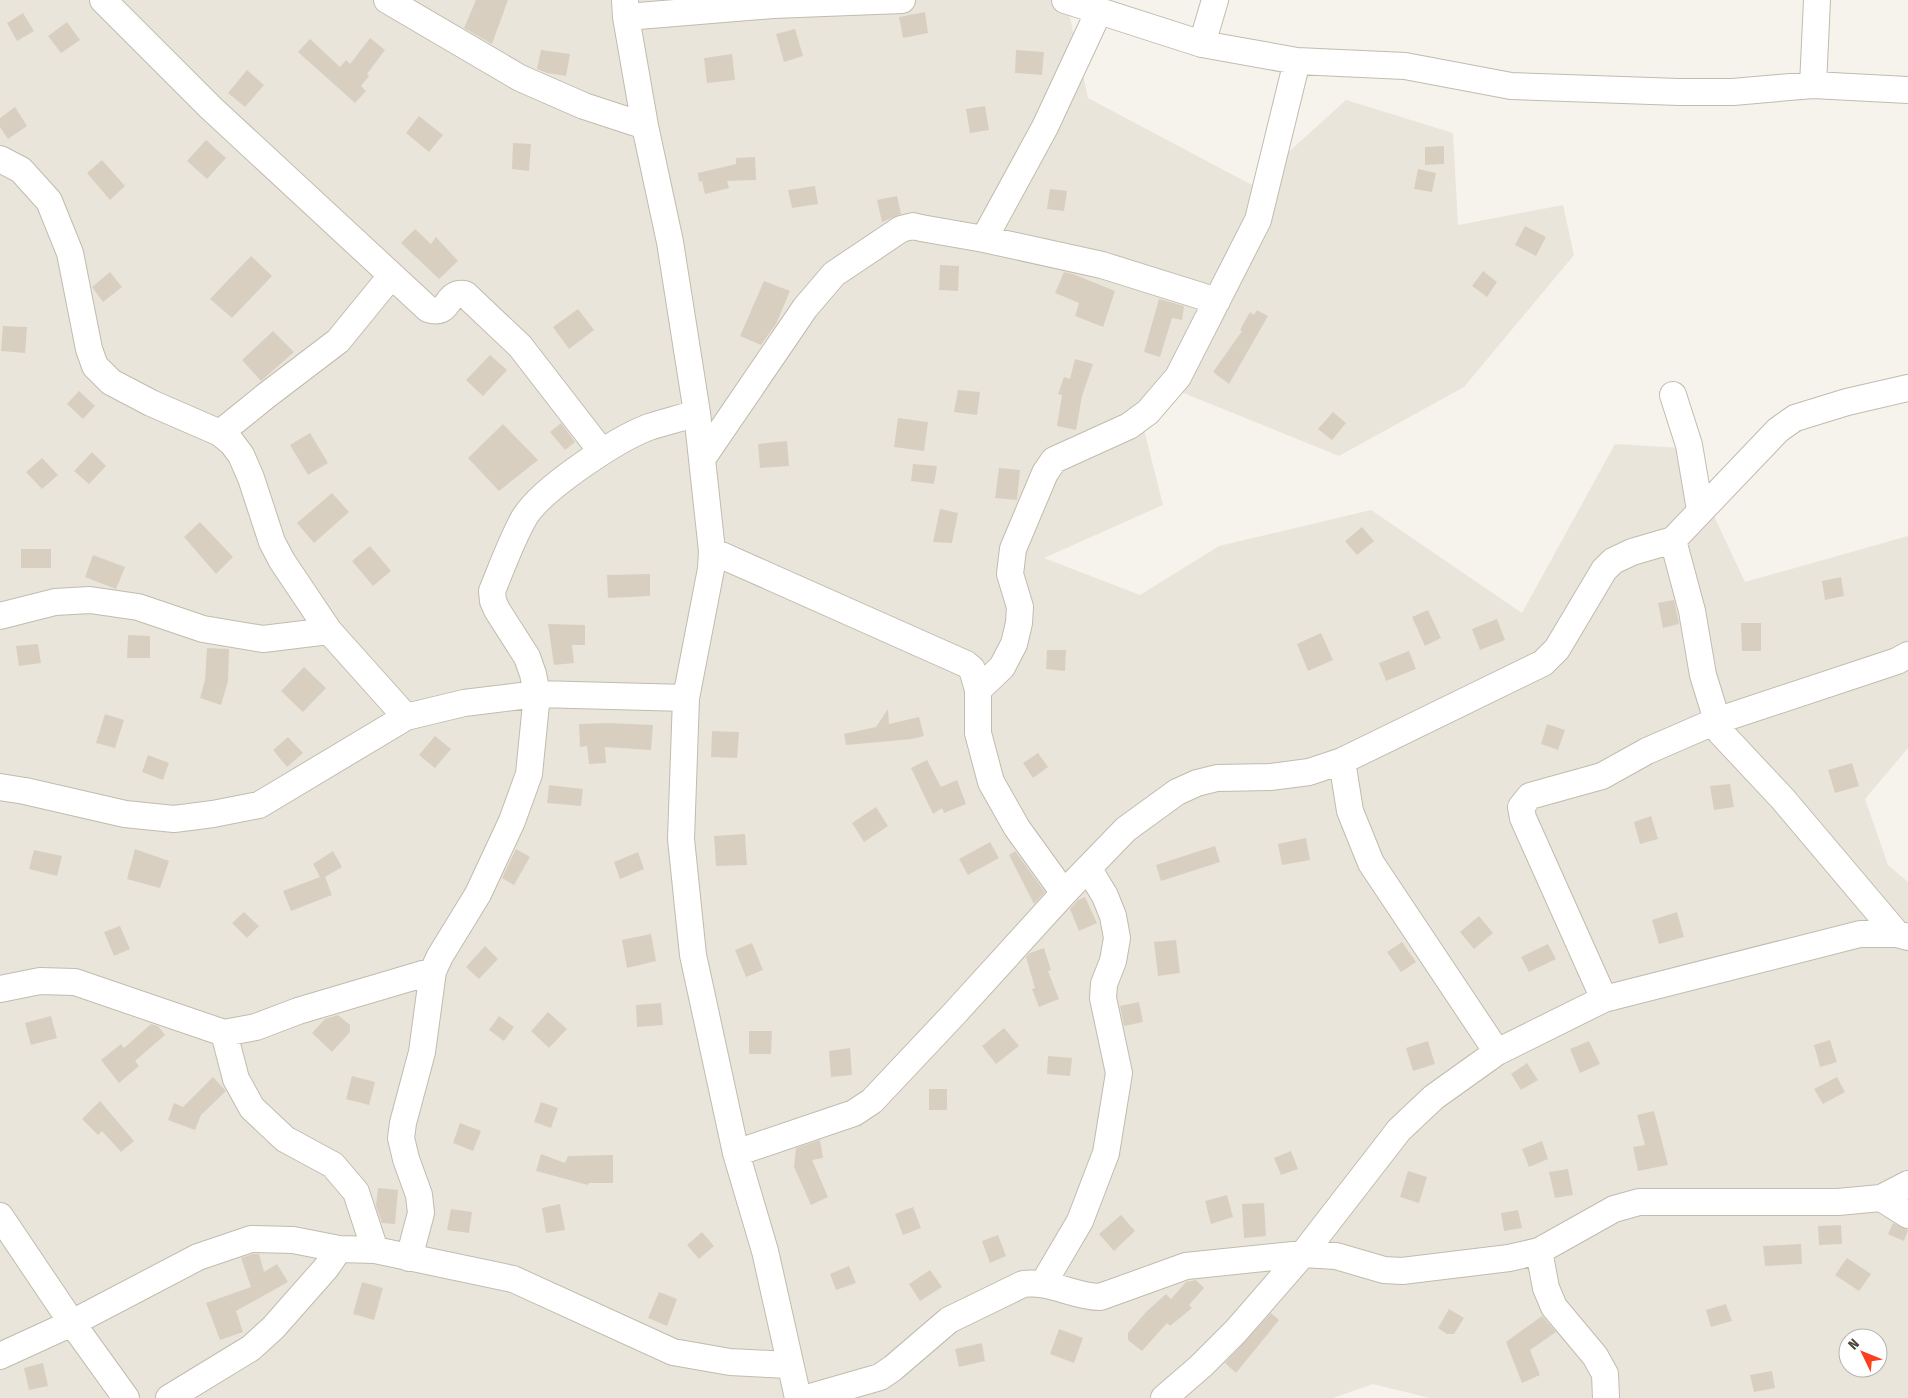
<svg xmlns="http://www.w3.org/2000/svg" width="1908" height="1398" viewBox="0 0 1908 1398" font-family="'Fira Sans Condensed',sans-serif">
  <style>
    .residential { fill: #eae5da; fill-rule: evenodd }
    .building { fill: #d8cfc1 }
    .lines { fill: none; stroke-linecap: round; stroke-linejoin: round }
    .street-casing { stroke: #c2bbae; stroke-width: 28 }
    .street { stroke: #fff; stroke-width: 26 }
  </style>
  <rect width="100%" height="100%" fill="#f6f3ec"/>
  <path class="residential" d="M 0,0 L 1066,0 L 1088,98 L 1252,185 L 1346,100 L 1453,133 L 1458,225 L 1563,205 L 1574,255 L 1464,387 L 1339,456 L 1176,390 L 1140,414 L 1163,505 L 1044,558 L 1140,595 L 1219,546 L 1371,510 L 1522,613 L 1615,444 L 1682,448 L 1745,582 L 1908,536 L 1908,748 L 1865,799 L 1888,865 L 1908,882 L 1908,1398 L 1430,1398 L 1373,1384 L 1333,1398 L 0,1398 ZM 1848,1338 L 1878,1338 L 1878,1368 L 1848,1368 Z"/>
  <path class="building" d="M 476,0 L 508,0 L 492,44 L 464,28 Z
    M 925,12 L 928,33 L 903,38 L 899,17 Z
    M 23,13 L 34,31 L 17,41 L 7,23 Z
    M 67,22 L 80,40 L 61,53 L 48,36 Z
    M 795,29 L 803,56 L 784,62 L 776,34 Z
    M 370,38 L 385,50 L 367,74 L 369,76 L 361,86 L 366,91 L 355,103 L 298,52 L 310,39 L 340,67 L 346,60 L 350,64 Z
    M 541,50 L 570,54 L 566,76 L 547,73 L 537,69 Z
    M 1016,50 L 1044,52 L 1042,75 L 1015,73 Z
    M 732,54 L 735,80 L 707,83 L 704,58 Z
    M 247,70 L 264,85 L 245,107 L 228,93 Z
    M 985,106 L 989,130 L 970,133 L 966,109 Z
    M 15,107 L 27,126 L 8,139 L 0,127 L 0,118 Z
    M 419,116 L 443,135 L 429,152 L 406,133 Z
    M 206,140 L 226,158 L 207,179 L 187,161 Z
    M 513,143 L 531,144 L 529,171 L 512,169 Z
    M 1444,146 L 1444,164 L 1425,165 L 1425,147 Z
    M 755,157 L 756,180 L 727,181 L 729,188 L 705,194 L 702,181 L 699,182 L 698,173 L 736,164 L 736,158 Z
    M 102,160 L 125,186 L 110,200 L 87,173 Z
    M 1418,169 L 1436,173 L 1432,192 L 1414,189 Z
    M 815,186 L 818,204 L 792,208 L 788,190 Z
    M 1050,189 L 1067,191 L 1064,211 L 1047,209 Z
    M 897,196 L 901,214 L 882,222 L 877,200 Z
    M 1525,226 L 1546,237 L 1536,256 L 1515,245 Z
    M 415,229 L 431,244 L 436,237 L 458,261 L 439,279 L 401,243 Z
    M 251,256 L 272,276 L 232,318 L 210,299 Z
    M 940,265 L 959,266 L 958,291 L 939,290 Z
    M 1483,271 L 1497,282 L 1487,297 L 1472,286 Z
    M 110,272 L 122,287 L 103,302 L 92,287 Z
    M 1064,272 L 1073,274 L 1115,291 L 1103,327 L 1075,316 L 1079,303 L 1055,293 Z
    M 764,281 L 790,291 L 776,324 L 761,345 L 740,336 Z
    M 1159,299 L 1184,306 L 1182,320 L 1172,318 L 1160,357 L 1144,352 Z
    M 578,309 L 594,330 L 569,349 L 553,327 Z
    M 1257,310 L 1268,316 L 1229,384 L 1213,372 L 1242,331 L 1240,330 L 1250,312 L 1254,315 Z
    M 3,326 L 27,327 L 25,353 L 1,351 Z
    M 273,331 L 294,352 L 261,381 L 242,360 Z
    M 490,355 L 507,370 L 483,396 L 466,380 Z
    M 1075,359 L 1093,364 L 1082,396 L 1076,430 L 1057,426 L 1062,395 L 1058,394 L 1064,377 L 1070,379 Z
    M 958,390 L 980,392 L 977,415 L 954,412 Z
    M 79,391 L 95,406 L 83,419 L 67,404 Z
    M 1333,412 L 1346,423 L 1332,440 L 1318,429 Z
    M 898,418 L 928,422 L 924,451 L 894,447 Z
    M 561,423 L 575,442 L 565,450 L 550,432 Z
    M 503,424 L 538,460 L 499,491 L 468,458 Z
    M 310,433 L 328,463 L 308,475 L 290,445 Z
    M 787,441 L 789,466 L 760,468 L 758,444 Z
    M 92,452 L 106,466 L 89,484 L 74,471 Z
    M 42,458 L 58,475 L 42,489 L 26,472 Z
    M 913,464 L 937,466 L 934,484 L 911,481 Z
    M 999,468 L 1020,470 L 1017,500 L 995,498 Z
    M 332,493 L 349,512 L 314,543 L 297,523 Z
    M 940,509 L 958,513 L 952,543 L 933,542 Z
    M 200,522 L 233,557 L 216,574 L 184,537 Z
    M 1362,527 L 1374,541 L 1357,555 L 1345,541 Z
    M 370,546 L 391,571 L 373,586 L 352,561 Z
    M 21,549 L 51,549 L 51,568 L 21,568 Z
    M 93,555 L 125,567 L 116,589 L 85,577 Z
    M 650,574 L 650,596 L 608,598 L 607,575 Z
    M 1841,577 L 1844,596 L 1825,600 L 1822,581 Z
    M 1674,600 L 1679,624 L 1663,628 L 1658,603 Z
    M 1428,610 L 1441,638 L 1425,646 L 1412,617 Z
    M 1497,619 L 1505,640 L 1480,650 L 1472,629 Z
    M 1741,623 L 1761,623 L 1761,651 L 1742,651 Z
    M 548,624 L 585,625 L 585,645 L 572,645 L 574,663 L 554,665 Z
    M 1321,633 L 1333,660 L 1308,671 L 1297,644 Z
    M 128,635 L 150,636 L 150,658 L 127,658 Z
    M 38,644 L 41,663 L 19,666 L 16,646 Z
    M 207,648 L 229,649 L 228,681 L 221,705 L 200,698 L 205,680 Z
    M 1047,650 L 1066,650 L 1065,671 L 1046,669 Z
    M 1409,651 L 1416,669 L 1386,681 L 1379,663 Z
    M 304,667 L 326,688 L 303,712 L 281,691 Z
    M 888,709 L 889,724 L 919,717 L 924,736 L 912,739 L 846,745 L 844,734 L 876,727 Z
    M 105,714 L 124,720 L 115,748 L 96,743 Z
    M 608,723 L 653,725 L 651,750 L 605,747 L 606,763 L 589,764 L 587,746 L 580,747 L 579,724 Z
    M 1547,724 L 1565,730 L 1558,750 L 1541,744 Z
    M 712,731 L 739,732 L 737,758 L 711,757 Z
    M 435,736 L 451,749 L 435,768 L 419,755 Z
    M 288,737 L 303,753 L 287,767 L 273,750 Z
    M 1038,753 L 1048,767 L 1033,778 L 1023,763 Z
    M 148,755 L 169,763 L 163,780 L 142,772 Z
    M 927,760 L 941,787 L 957,780 L 966,804 L 944,813 L 942,808 L 933,814 L 911,768 Z
    M 1852,763 L 1859,786 L 1835,793 L 1828,770 Z
    M 1730,784 L 1734,807 L 1714,810 L 1710,786 Z
    M 549,785 L 583,789 L 581,806 L 547,803 Z
    M 876,807 L 888,826 L 864,842 L 852,823 Z
    M 1651,816 L 1658,839 L 1640,844 L 1634,822 Z
    M 745,834 L 747,865 L 716,866 L 714,836 Z
    M 1306,838 L 1310,860 L 1282,865 L 1278,844 Z
    M 990,842 L 999,858 L 968,875 L 959,859 Z
    M 1215,846 L 1220,862 L 1161,881 L 1156,865 Z
    M 135,849 L 169,861 L 160,888 L 127,879 Z
    M 516,849 L 530,857 L 514,885 L 502,878 Z
    M 34,850 L 62,856 L 57,876 L 29,869 Z
    M 333,851 L 342,867 L 325,877 L 332,895 L 291,911 L 283,891 L 320,877 L 313,864 Z
    M 1015,851 L 1045,892 L 1034,904 L 1009,855 Z
    M 638,852 L 644,869 L 620,879 L 614,862 Z
    M 1085,897 L 1097,923 L 1079,931 L 1070,909 L 1078,900 Z
    M 244,912 L 259,926 L 247,938 L 232,923 Z
    M 1677,912 L 1684,937 L 1659,944 L 1652,920 Z
    M 1479,916 L 1493,933 L 1474,949 L 1460,932 Z
    M 120,926 L 130,949 L 114,956 L 104,932 Z
    M 651,934 L 656,961 L 627,968 L 622,940 Z
    M 1176,940 L 1180,973 L 1158,976 L 1154,942 Z
    M 1402,942 L 1416,962 L 1401,972 L 1387,952 Z
    M 752,943 L 763,970 L 746,977 L 735,950 Z
    M 1548,944 L 1556,959 L 1529,972 L 1521,957 Z
    M 485,946 L 498,959 L 479,979 L 466,967 Z
    M 1044,948 L 1051,970 L 1048,971 L 1059,999 L 1039,1007 L 1032,989 L 1035,988 L 1026,957 L 1030,953 Z
    M 1139,1002 L 1143,1022 L 1124,1026 L 1120,1006 Z
    M 661,1003 L 663,1025 L 637,1027 L 636,1005 Z
    M 548,1012 L 567,1029 L 549,1048 L 531,1031 Z
    M 338,1015 L 350,1025 L 350,1032 L 332,1052 L 312,1033 L 325,1019 Z
    M 51,1016 L 57,1038 L 31,1045 L 25,1023 Z
    M 499,1016 L 514,1027 L 504,1041 L 489,1030 Z
    M 151,1024 L 158,1026 L 165,1035 L 135,1061 L 139,1066 L 119,1083 L 101,1060 L 121,1044 L 124,1048 Z
    M 1004,1028 L 1019,1046 L 996,1064 L 982,1046 Z
    M 749,1031 L 772,1031 L 771,1054 L 749,1054 Z
    M 1830,1040 L 1837,1062 L 1820,1067 L 1814,1045 Z
    M 1428,1041 L 1435,1064 L 1413,1071 L 1406,1048 Z
    M 1589,1041 L 1600,1064 L 1580,1073 L 1570,1049 Z
    M 850,1048 L 852,1075 L 831,1077 L 829,1051 Z
    M 1048,1056 L 1072,1058 L 1070,1076 L 1047,1074 Z
    M 1527,1063 L 1538,1080 L 1521,1090 L 1511,1074 Z
    M 352,1076 L 375,1082 L 369,1105 L 346,1099 Z
    M 213,1077 L 226,1091 L 201,1115 L 195,1130 L 168,1120 L 174,1103 L 183,1107 Z
    M 1837,1077 L 1845,1092 L 1823,1104 L 1814,1089 Z
    M 929,1089 L 947,1089 L 947,1110 L 929,1110 Z
    M 100,1101 L 134,1141 L 121,1152 L 102,1131 L 98,1135 L 82,1119 Z
    M 541,1102 L 558,1108 L 551,1128 L 534,1122 Z
    M 1654,1111 L 1668,1165 L 1638,1171 L 1633,1147 L 1645,1145 L 1637,1115 Z
    M 460,1123 L 481,1131 L 473,1151 L 453,1143 Z
    M 820,1140 L 823,1158 L 812,1160 L 828,1197 L 811,1205 L 794,1167 L 796,1148 Z
    M 1542,1141 L 1548,1159 L 1529,1167 L 1522,1149 Z
    M 1291,1151 L 1298,1169 L 1281,1175 L 1274,1158 Z
    M 541,1154 L 565,1163 L 568,1156 L 613,1155 L 613,1183 L 589,1183 L 588,1185 L 536,1171 Z
    M 1568,1169 L 1573,1195 L 1555,1198 L 1549,1172 Z
    M 1408,1171 L 1427,1177 L 1419,1203 L 1400,1197 Z
    M 378,1188 L 398,1190 L 395,1224 L 382,1223 L 376,1206 Z
    M 1227,1195 L 1233,1217 L 1211,1224 L 1205,1201 Z
    M 1264,1203 L 1266,1236 L 1244,1238 L 1242,1204 Z
    M 560,1204 L 565,1230 L 546,1233 L 542,1208 Z
    M 913,1207 L 921,1228 L 903,1235 L 895,1214 Z
    M 451,1209 L 472,1212 L 469,1233 L 447,1230 Z
    M 1518,1210 L 1522,1228 L 1504,1231 L 1501,1213 Z
    M 1121,1215 L 1135,1231 L 1114,1251 L 1099,1234 Z
    M 1893,1223 L 1908,1230 L 1904,1241 L 1888,1234 Z
    M 1841,1225 L 1842,1244 L 1819,1245 L 1818,1226 Z
    M 702,1232 L 714,1246 L 699,1259 L 687,1245 Z
    M 998,1235 L 1006,1256 L 990,1263 L 982,1241 Z
    M 1801,1244 L 1802,1264 L 1765,1266 L 1763,1246 Z
    M 253,1254 L 259,1254 L 264,1272 L 277,1264 L 288,1282 L 236,1311 L 243,1332 L 220,1340 L 206,1303 L 251,1287 L 241,1258 Z
    M 1847,1258 L 1871,1274 L 1859,1291 L 1835,1275 Z
    M 849,1266 L 856,1283 L 836,1290 L 830,1274 Z
    M 930,1270 L 942,1287 L 920,1301 L 909,1284 Z
    M 1196,1280 L 1204,1288 L 1189,1305 L 1192,1308 L 1170,1326 L 1167,1323 L 1142,1351 L 1128,1340 L 1128,1333 L 1146,1312 L 1166,1294 L 1171,1299 L 1186,1282 Z
    M 362,1282 L 383,1288 L 374,1320 L 353,1314 Z
    M 659,1292 L 677,1299 L 667,1326 L 648,1318 Z
    M 1726,1304 L 1732,1321 L 1711,1327 L 1706,1310 Z
    M 1449,1309 L 1464,1318 L 1454,1334 L 1447,1334 L 1438,1328 Z
    M 1271,1313 L 1279,1320 L 1236,1373 L 1225,1363 Z
    M 1542,1316 L 1556,1332 L 1530,1350 L 1540,1375 L 1522,1383 L 1506,1342 Z
    M 1059,1329 L 1083,1338 L 1074,1363 L 1050,1354 Z
    M 982,1343 L 985,1361 L 959,1367 L 955,1349 Z
    M 43,1363 L 48,1386 L 29,1390 L 24,1368 Z
    M 1772,1371 L 1775,1388 L 1754,1392 L 1750,1375 Z"/>
  <g class="lines">
    <defs>
      <path id="street" d="M 103,0 L 211,108 L 428,309 C 451,317 444,291 465,294 L 520,346 L 602,452
        M 387,0 L 520,78 L 584,106 L 645,126
        M 625,0 L 626,17 L 645,126 L 670,242 L 697,413 L 712,551 L 711,569 L 686,698 L 681,839 L 693,955 L 736,1153 L 765,1251 L 798,1398
        M 1065,0 L 1202,44 L 1297,61 L 1405,66 L 1511,86 L 1679,92 L 1733,92 L 1813,85 L 1817,0
        M 626,17 L 773,5 L 902,0
        M 1202,44 L 1215,0
        M 1813,85 L 1908,90
        M 0,159 L 21,170 L 49,201 L 70,253 L 89,349 L 95,366 L 111,382 L 151,403 L 220,433 L 232,443 L 241,455 L 251,478 L 272,542 L 282,561 L 329,631 L 406,717
        M 984,239 L 1045,127 L 1099,11
        M 1673,395 L 1689,445 L 1700,510
        M 220,433 L 267,395 L 338,341 L 391,276
        M 702,459 L 805,308 L 834,274 L 901,229 L 913,226 L 921,228 L 984,239 L 1102,265 L 1217,301
        M 1673,540 L 1692,611 L 1703,675 L 1721,733 L 1782,798 L 1897,934
        M 712,551 L 966,664 L 972,669 L 978,690 L 978,733 L 991,782 L 1017,828 L 1064,893
        M 0,616 L 55,602 L 90,600 L 138,607 L 203,629 L 263,639 L 329,631
        M 978,690 L 1002,667 L 1014,644 L 1019,623 L 1020,607 L 1010,574 L 1013,549 L 1045,473 L 1054,460 L 1129,426 L 1148,412 L 1178,377 L 1258,220 L 1297,61
        M 1342,761 L 1350,811 L 1371,863 L 1497,1052
        M 0,787 L 25,791 L 125,814 L 174,819 L 213,814 L 259,805 L 406,717 L 464,703 L 537,694 L 686,698
        M 0,989 L 40,981 L 75,982 L 224,1033 L 256,1027 L 298,1011 L 433,971
        M 1604,999 L 1523,818 L 1521,807 L 1530,796 L 1602,776 L 1647,751 L 1716,721 L 1897,661 L 1908,655
        M 224,1033 L 236,1079 L 252,1108 L 285,1139 L 333,1165 L 356,1192 L 375,1250
        M 736,1153 L 854,1113 L 872,1101 L 954,1014 L 1064,893 L 1126,829 L 1177,792 L 1197,783 L 1217,778 L 1270,777 L 1309,772 L 1342,761 L 1543,663 L 1557,649 L 1604,570 L 1613,561 L 1632,552 L 1673,540 L 1778,430 L 1795,418 L 1847,402 L 1908,388
        M 1881,1198 L 1908,1215
        M 0,1216 L 72,1323 L 126,1398
        M 1539,1251 L 1546,1288 L 1554,1307 L 1595,1356 L 1605,1374 L 1606,1398
        M 409,1258 L 421,1213 L 419,1195 L 406,1159 L 401,1138 L 403,1123 L 422,1052 L 433,971 L 440,956 L 478,894 L 512,821 L 529,774 L 537,694 L 533,674 L 527,657 L 497,610 L 493,601 L 492,591 C 502,567 511,541 524,518 C 541,489 617,439 649,427 C 665,422 681,418 697,413
        M 1043,1284 L 1080,1221 L 1106,1153 L 1119,1073 L 1103,998 L 1104,984 L 1113,961 L 1117,938 L 1113,916 L 1105,896 L 1088,868
        M 0,1356 L 72,1323 L 198,1257 L 251,1239 L 293,1240 L 339,1249 L 375,1250 L 513,1279 L 673,1352 L 730,1362 L 789,1365
        M 169,1398 L 251,1348 L 273,1328 L 326,1268 L 339,1249
        M 807,1398 L 880,1377 L 893,1368 L 949,1320 L 1023,1284 C 1050,1280 1074,1297 1100,1297 L 1186,1266 L 1303,1254 L 1336,1256 L 1384,1270 L 1402,1271 L 1509,1258 L 1539,1251 L 1614,1209 L 1639,1202 L 1838,1202 L 1881,1198 L 1908,1184
        M 1164,1398 L 1201,1366 L 1236,1331 L 1303,1254 L 1399,1130 L 1434,1097 L 1497,1052 L 1604,999 L 1860,934 L 1897,934 L 1908,937"/>
    </defs>
    <use href="#street" class="street-casing"/>
    <use href="#street" class="street"/>
  </g>
  <g transform="translate(1863 1353) rotate(313)"><circle r="24" fill="#ffffff" stroke="#b7b4b0"/>
  <path d="M0-4L9 19L0 12L-9 19Z" fill="#fc3f1d"/>
  <text y="-8" font-size="14" font-weight="bold" text-anchor="middle" fill="#4b4439">N</text>
  </g>
</svg>
